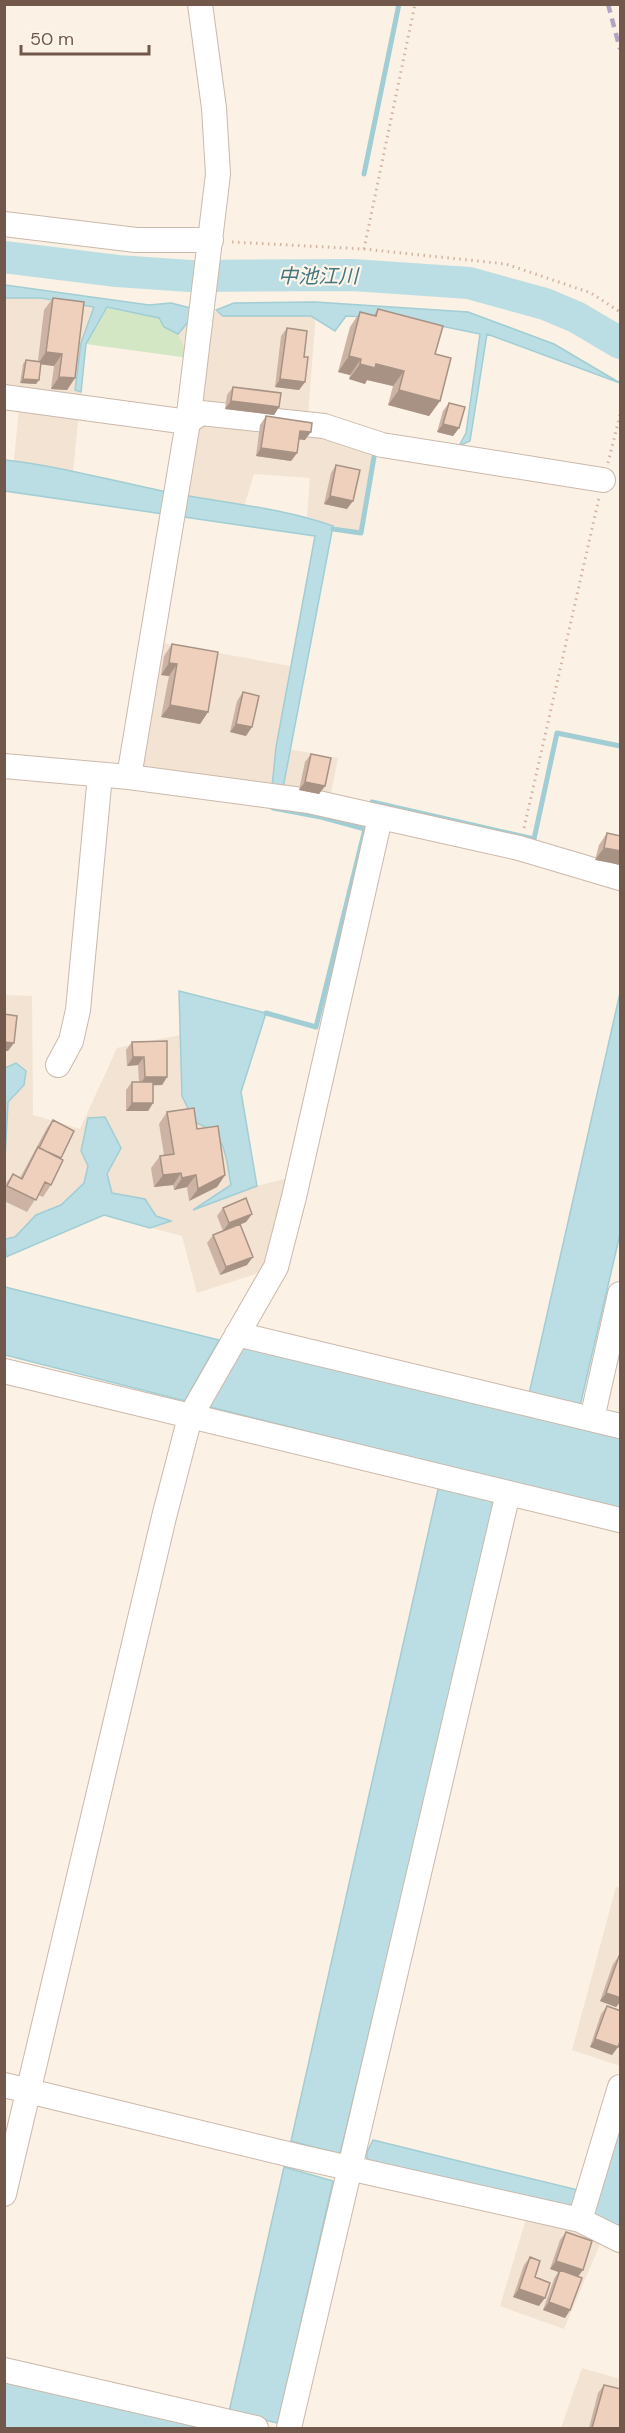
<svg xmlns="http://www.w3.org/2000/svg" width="625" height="2433" viewBox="0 0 625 2433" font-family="'DM Sans','Noto Sans JP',sans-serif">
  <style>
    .residential { fill: #f2e3d3 }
    .green { fill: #d3e7c4 }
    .water { fill: #badee3; stroke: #a1cdd4; stroke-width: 1.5 }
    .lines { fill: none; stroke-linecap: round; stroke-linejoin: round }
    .stream { stroke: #a1cdd4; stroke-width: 5 }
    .river { stroke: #badee3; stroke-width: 32 }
    .minor-casing { stroke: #cbb9ab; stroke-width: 26 }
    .path { stroke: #d3b3a1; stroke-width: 3; stroke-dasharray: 1.5 4.5; stroke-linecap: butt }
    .minor { stroke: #fff; stroke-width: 24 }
    .rail { stroke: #b4a4c3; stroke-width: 4.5; stroke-dasharray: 9 6; stroke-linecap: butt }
    .wall { fill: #cdb3a3 }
    .shaded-wall { fill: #a79284 }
    .building { fill: #eed0bd; stroke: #a79284; stroke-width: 1.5 }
    .labels { text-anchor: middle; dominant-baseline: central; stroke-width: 4.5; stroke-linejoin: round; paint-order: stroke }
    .water-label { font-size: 20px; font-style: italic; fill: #43757d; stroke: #fef5ea }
  </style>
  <rect width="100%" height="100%" fill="#fbf1e4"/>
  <path class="residential" d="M 4,293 L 95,307 L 82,342 L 86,344 L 73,471 L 14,461 L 19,408 L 5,405 Z
    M 221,311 L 316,313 L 307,428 L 375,439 L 359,531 L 333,526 L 307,517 L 310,478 L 254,474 L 239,523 L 163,513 L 189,359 L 178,334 L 193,316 Z
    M 146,640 L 290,666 L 277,747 L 338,758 L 330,798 L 123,769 Z
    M 5,995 L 32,996 L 33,1115 L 80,1129 L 117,1048 L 204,1030 L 257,1186 L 304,1174 L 283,1265 L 197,1293 L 182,1236 L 104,1215 L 5,1258 Z
    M 616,1887 L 620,1888 L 620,2066 L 572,2050 Z
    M 620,2105 L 620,2254 L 600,2244 L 564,2329 L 500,2306 L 531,2202 L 569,2211 Z
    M 582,2368 L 620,2379 L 620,2428 L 561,2428 Z"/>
  <path class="green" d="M 107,306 L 159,318 L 164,327 L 178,334 L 189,358 L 86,344 Z"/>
  <path class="water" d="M 5,285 L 149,305 L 171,303 L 190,308 L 193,316 L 178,334 L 164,327 L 159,318 L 107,307 L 86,344 L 81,392 L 75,390 L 81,343 L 94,307 L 41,298 L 5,298 Z
    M 315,302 L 468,312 L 554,344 L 620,383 L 487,334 L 470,441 L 459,446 L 466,433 L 480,334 L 407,319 L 346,316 L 335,331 L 311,316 L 223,316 L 216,310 L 234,303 Z
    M 5,460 C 60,466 113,481 167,492 C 222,503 280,507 333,526 L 283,788 L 272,787 L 276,747 L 315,536 L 5,491 Z
    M 179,991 L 266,1013 L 241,1092 L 257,1186 L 193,1210 L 231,1185 C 225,1154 228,1136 195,1122 L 182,1096 Z
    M 620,993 L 620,1234 L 580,1406 L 529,1394 Z
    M 16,1063 L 26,1071 L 24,1085 L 8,1102 L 5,1158 L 5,1068 Z
    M 105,1117 L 121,1148 L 107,1174 L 112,1193 L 145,1199 L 156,1216 L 171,1221 L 150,1228 L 104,1215 L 6,1257 L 5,1239 L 15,1237 L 36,1215 L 61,1205 L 84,1183 L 88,1166 L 81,1151 L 88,1118 Z
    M 4,1287 L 5,1287 L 219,1340 L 185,1401 L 5,1355 Z
    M 243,1346 L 620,1438 L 620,1510 L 206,1406 Z
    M 439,1485 L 497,1500 L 340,2154 L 291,2141 Z
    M 620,2119 L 620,2223 L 614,2230 L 596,2219 L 592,2206 Z
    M 373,2140 L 578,2190 L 576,2206 L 569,2211 L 367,2164 L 367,2152 Z
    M 284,2167 L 333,2181 L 278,2423 L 229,2412 Z
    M 5,2381 L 205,2428 L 5,2428 Z"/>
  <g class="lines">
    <path class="stream" d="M 364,174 L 399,4
      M 333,529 L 361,533 L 374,457
      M 372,802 L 534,839 L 557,733 L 620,746
      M 266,1013 L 316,1027 L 365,829 L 321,817 L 273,808"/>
    <path class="river" d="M 4,257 L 117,271 L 190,276 L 353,275 L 469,283 L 545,304 L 576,317 L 620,343"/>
    <defs>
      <path id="minor" d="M 4,224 L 136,240 L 211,240
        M 4,397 L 188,422 L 201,413 L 324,426 L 382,445 L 603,480
        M 4,766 L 129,777 L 309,801 L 519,848 L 620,878
        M 129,777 L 188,422 L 218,174 L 214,108 L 200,4
        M 58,1065 L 71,1041 L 78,1010 L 100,775
        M 237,1334 L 620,1426
        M 4,1371 L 620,1520
        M 592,1419 L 620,1294
        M 4,2085 L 300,2157 L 580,2220 L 620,2240
        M 4,2194 L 164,1517 L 190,1417 L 276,1267 L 294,1197 L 380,818
        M 580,2220 L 620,2087
        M 4,2370 L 256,2428
        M 289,2428 L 508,1493"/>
    </defs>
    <use href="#minor" class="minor-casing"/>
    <path class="path" d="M 232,242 L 364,249 L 506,264 L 591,293 L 620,312
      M 364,249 L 415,4
      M 608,463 L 620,415
      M 524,828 L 599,498"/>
    <use href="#minor" class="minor"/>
    <path class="rail" d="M 608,4 L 620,49"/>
  </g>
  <path class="wall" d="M 53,298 L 75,378 L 67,390 L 51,389 L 54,366 L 41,364 L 39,380 L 36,384 L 20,383 L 23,364 L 26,360 L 38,361 L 44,310 Z
    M 378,309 L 435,354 L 440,401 L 429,416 L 388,405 L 393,386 L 367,380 L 365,384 L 349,379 L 350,375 L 338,372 L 350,327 L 360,312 L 374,315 Z
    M 287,328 L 304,357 L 305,382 L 299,390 L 275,387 L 281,336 Z
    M 233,387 L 279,407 L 274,415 L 225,409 L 227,395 Z
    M 449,403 L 459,428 L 453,436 L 437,432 L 443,411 Z
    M 266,416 L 305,440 L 299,439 L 297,453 L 291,461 L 256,456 L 260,425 Z
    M 336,465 L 347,509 L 324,504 L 331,473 Z
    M 172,644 L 208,712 L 200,724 L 161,717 L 169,676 L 161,675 L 164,656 Z
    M 243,692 L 246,736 L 230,732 L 237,701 Z
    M 311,754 L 325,786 L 319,794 L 299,790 L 305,762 Z
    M 607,833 L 621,836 L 595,860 L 599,845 Z
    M 132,1042 L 167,1077 L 162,1085 L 153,1085 L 153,1103 L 148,1111 L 126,1111 L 126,1090 L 132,1082 L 139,1082 L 138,1065 L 127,1066 L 126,1050 Z
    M 167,1112 L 197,1129 L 225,1175 L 217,1187 L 189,1201 L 187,1187 L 174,1190 L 173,1185 L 154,1187 L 151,1168 L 160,1156 L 164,1155 L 159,1124 Z
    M 53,1120 L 60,1159 L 51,1185 L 43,1197 L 38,1195 L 27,1212 L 4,1201 L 4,1186 L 13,1174 L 20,1178 L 47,1128 Z
    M 223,1208 L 252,1214 L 246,1222 L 240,1225 L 247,1265 L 220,1275 L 207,1243 L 213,1235 L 223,1231 L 217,1216 Z
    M 619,1956 L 621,2001 L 616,2007 L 600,2001 L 613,1964 Z
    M 607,2006 L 618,2047 L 612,2055 L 590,2047 L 601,2014 Z
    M 566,2232 L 578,2277 L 570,2310 L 565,2318 L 543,2310 L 554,2279 L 558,2272 L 550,2269 L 560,2240 Z
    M 530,2257 L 535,2277 L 539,2306 L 513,2297 L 524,2265 Z
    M 604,2385 L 621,2428 L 589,2428 L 598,2393 Z"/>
  <path class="shaded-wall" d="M 46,352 L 62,354 L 54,366 L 38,364 Z
    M 349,356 L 361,359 L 350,375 L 338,372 Z
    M 360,364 L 376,364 L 404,371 L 393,386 L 367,380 L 365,384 L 349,379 Z
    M 59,377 L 75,378 L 67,390 L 51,389 Z
    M 23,379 L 39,380 L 36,384 L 20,383 Z
    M 280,379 L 305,382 L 299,390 L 275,387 Z
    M 399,390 L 440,401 L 429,416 L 388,405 Z
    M 231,401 L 279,407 L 274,415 L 225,409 Z
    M 443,424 L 459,428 L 453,436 L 437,432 Z
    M 300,431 L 311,432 L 305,440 L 294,439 Z
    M 261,448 L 297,453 L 291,461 L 256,456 Z
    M 330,496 L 353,501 L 347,509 L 324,504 Z
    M 169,663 L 177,664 L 169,676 L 161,675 Z
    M 170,705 L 208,712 L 200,724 L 161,717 Z
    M 236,724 L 252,727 L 246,736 L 230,732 Z
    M 305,782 L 325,786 L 319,794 L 299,790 Z
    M 604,848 L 621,851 L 621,865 L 595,860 Z
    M 4,1042 L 14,1043 L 8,1051 L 4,1051 Z
    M 133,1057 L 144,1057 L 138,1065 L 127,1066 Z
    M 145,1077 L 167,1077 L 162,1085 L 139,1086 Z
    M 132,1103 L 153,1103 L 148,1111 L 126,1111 Z
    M 181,1173 L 173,1185 L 154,1187 L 163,1175 Z
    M 196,1175 L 187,1187 L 174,1190 L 182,1178 Z
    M 225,1175 L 217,1187 L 189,1201 L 198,1189 Z
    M 252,1214 L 246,1222 L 223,1231 L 229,1223 Z
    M 253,1257 L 247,1265 L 220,1275 L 226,1267 Z
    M 606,1993 L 621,1998 L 621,2001 L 616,2007 L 600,2001 Z
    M 595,2039 L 618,2047 L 612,2055 L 590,2047 Z
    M 556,2261 L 583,2270 L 577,2278 L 550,2269 Z
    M 519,2289 L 545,2298 L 539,2306 L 513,2297 Z
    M 549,2302 L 570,2310 L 565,2318 L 543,2310 Z"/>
  <path class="building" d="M 53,298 L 84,302 L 75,378 L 59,377 L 62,354 L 46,352 Z
    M 378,309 L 443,326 L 435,354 L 451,358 L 440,401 L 399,390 L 404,371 L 376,364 L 375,368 L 360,364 L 361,359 L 349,356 L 360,312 L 376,316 Z
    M 287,328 L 307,331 L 304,357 L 308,357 L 305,382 L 280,379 Z
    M 26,360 L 41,362 L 39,380 L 23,379 Z
    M 233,387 L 281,393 L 279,407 L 231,401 Z
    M 449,403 L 465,407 L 459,428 L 443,424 Z
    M 266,416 L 312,423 L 311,432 L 300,431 L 297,453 L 261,448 Z
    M 336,465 L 360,470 L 353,501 L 330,496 Z
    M 172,644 L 218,652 L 208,712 L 170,705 L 177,664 L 169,663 Z
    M 243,692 L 259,696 L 252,727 L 236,724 Z
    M 311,754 L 331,758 L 325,786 L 305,782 Z
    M 607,833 L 621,836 L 621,851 L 604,848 Z
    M 4,1014 L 17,1016 L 14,1043 L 4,1042 Z
    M 167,1041 L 167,1077 L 145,1077 L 144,1057 L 133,1057 L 132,1042 Z
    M 132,1082 L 153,1082 L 153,1103 L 132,1103 Z
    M 194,1108 L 197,1129 L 218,1126 L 225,1175 L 198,1189 L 196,1175 L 182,1178 L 181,1173 L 163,1175 L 160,1156 L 174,1154 L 167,1112 Z
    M 53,1120 L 74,1131 L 61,1158 L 39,1148 Z
    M 38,1147 L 63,1160 L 51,1185 L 45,1182 L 36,1200 L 7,1186 L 13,1174 L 22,1179 Z
    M 246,1198 L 252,1214 L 229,1223 L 223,1208 Z
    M 240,1224 L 253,1257 L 226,1267 L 213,1235 Z
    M 619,1956 L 621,1957 L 621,1998 L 606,1993 Z
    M 607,2006 L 621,2011 L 621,2039 L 618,2047 L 595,2039 Z
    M 566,2232 L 592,2241 L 583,2270 L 556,2261 Z
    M 530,2257 L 540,2261 L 535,2277 L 550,2283 L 545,2298 L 519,2289 Z
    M 560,2270 L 582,2278 L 570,2310 L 549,2302 Z
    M 604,2385 L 621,2389 L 621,2428 L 592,2428 Z"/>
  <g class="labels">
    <g class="water-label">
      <text x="318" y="276">中池江川</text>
    </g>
  </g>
  <rect width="625" height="2433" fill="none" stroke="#71584b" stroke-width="12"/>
  <path d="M21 45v9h128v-9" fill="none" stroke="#71584b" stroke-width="3"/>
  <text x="30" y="45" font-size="18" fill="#71584b" stroke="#fef5ea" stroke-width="4.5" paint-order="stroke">50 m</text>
</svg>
